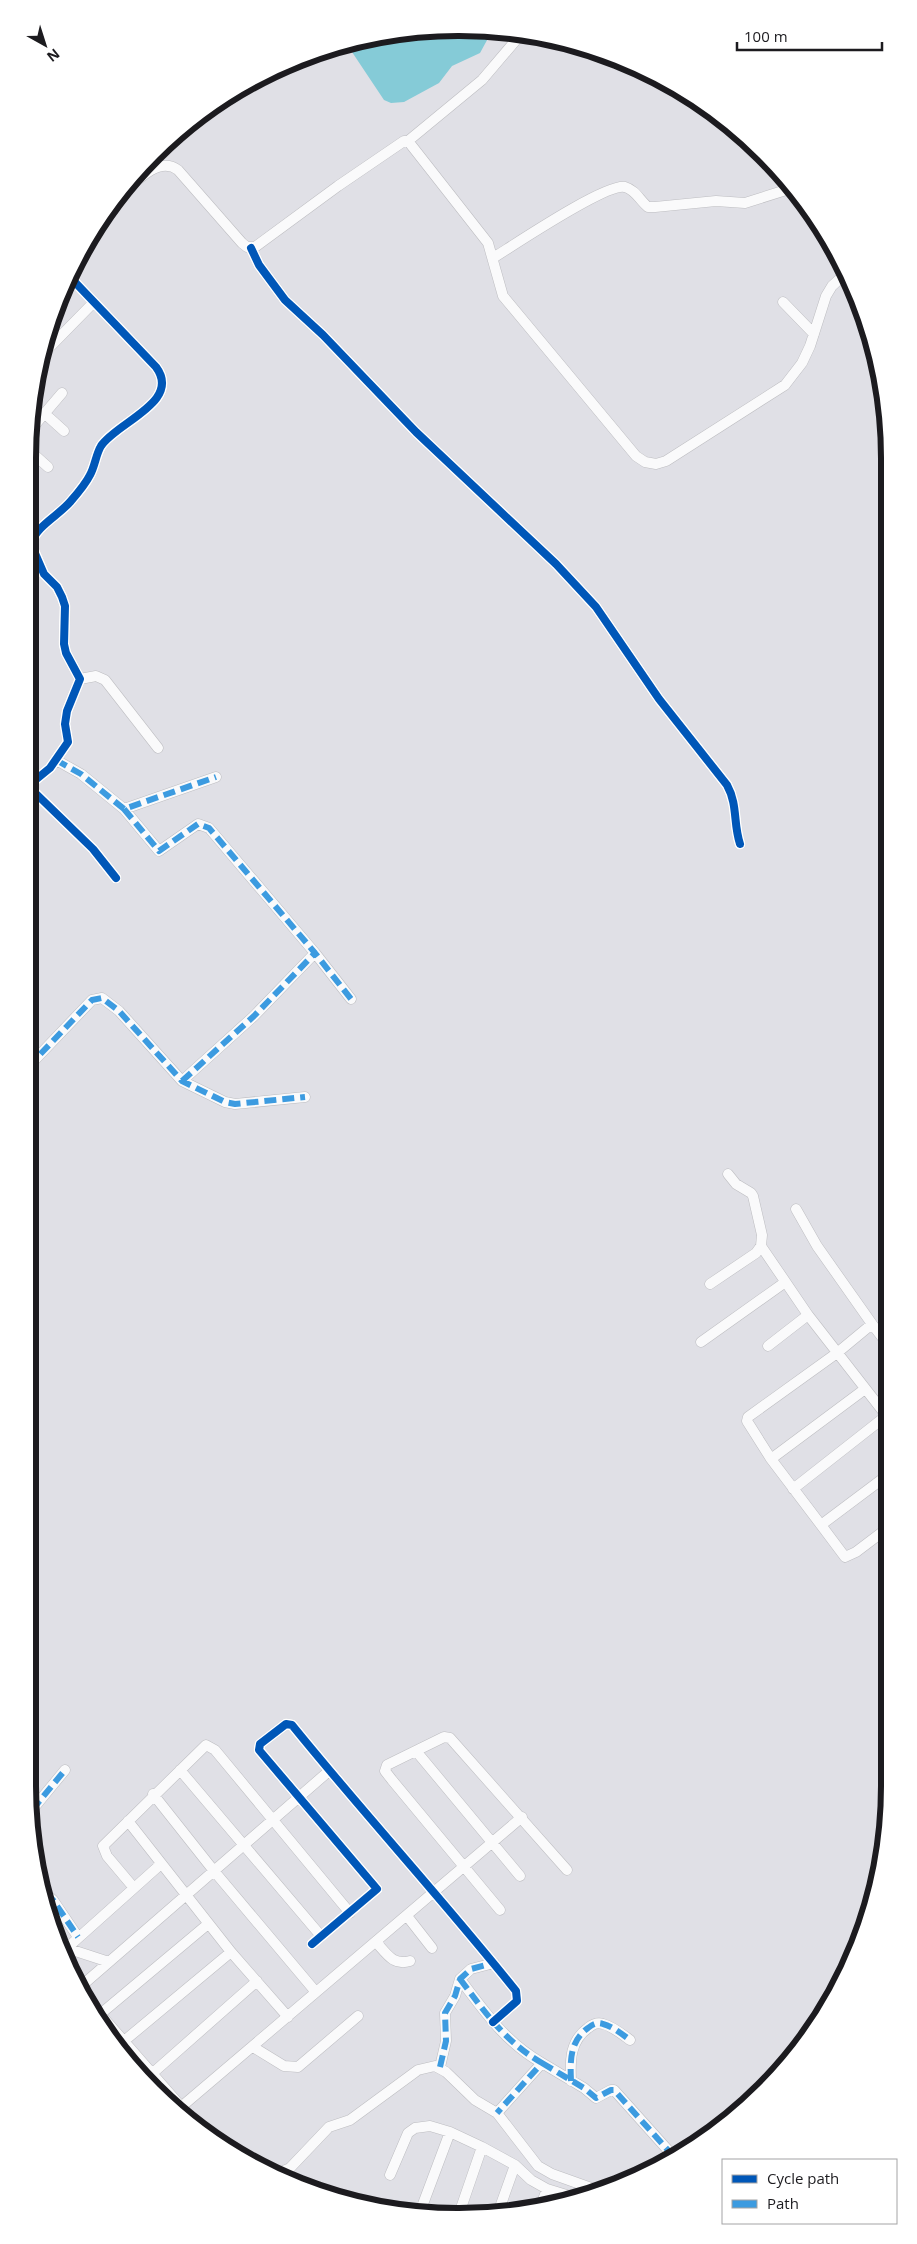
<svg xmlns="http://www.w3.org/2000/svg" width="917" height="2244" viewBox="0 0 917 2244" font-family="'Open Sans',sans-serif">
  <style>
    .water { fill: #85cbd7 }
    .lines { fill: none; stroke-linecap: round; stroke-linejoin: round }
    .minor-casing { stroke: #bdbdc1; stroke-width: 11 }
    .minor { stroke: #fafafb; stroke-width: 10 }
    .quiet { stroke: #3c9be0; stroke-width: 6; stroke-dasharray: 12 6; stroke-linecap: butt }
    .cycleway-casing { stroke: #fff; stroke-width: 11 }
    .cycleway { stroke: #0057b8; stroke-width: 8 }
    .rim { fill: none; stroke: #1c1b1f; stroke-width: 6 }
  </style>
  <rect width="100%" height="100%" fill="#e0e0e6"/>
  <path class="water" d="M 430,28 L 492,31 L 480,53 L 452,66 L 439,83 L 404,102 L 391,103 L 384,100 L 346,43 Z"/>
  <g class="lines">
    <defs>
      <path id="minor" d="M 408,141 L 488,243 L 503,296 L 636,456 L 645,462 L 656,464 L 666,461 L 785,385 L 802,363 L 810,346 L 826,296 L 832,286 L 845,274
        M 116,200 C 131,187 157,154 178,170 L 242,243 L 247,247 L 255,247 L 338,186 L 404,141 L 408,141 L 482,80 L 522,33
        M 251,248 L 259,265 L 285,300 L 323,335 L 416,432 L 556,564 L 596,607 L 659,699 L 727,785 C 738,805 733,823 740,844
        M 493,258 C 514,245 606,183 625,187 C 636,190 640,201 648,207 L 655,207 L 716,201 L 745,203 L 786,190
        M 70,277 L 156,367 C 182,402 117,422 101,446 C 96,454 95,466 90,475 C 85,485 77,494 70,502 C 58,516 36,526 31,544 L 44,574 L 57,587 L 62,597 L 65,606 L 64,644 L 66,653 L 80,679 L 67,711 L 65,724 L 68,742 L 50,768 L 28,786 L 93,849 L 116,878
        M 783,302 L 814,334
        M 45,352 L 94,302
        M 44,413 L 64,431
        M 33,427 L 62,393
        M 29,450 L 48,467
        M 80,679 L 96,676 L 105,680 L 158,748
        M 56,760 L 81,774 L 124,809 L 216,777
        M 124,809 L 159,851 L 198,824 L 209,828 L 315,953 L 351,999
        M 28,1067 L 92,1000 L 102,998 L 119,1011 L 182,1081 L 225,1102 L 235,1104 L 305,1097
        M 182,1081 L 254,1016 L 315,953
        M 728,1174 L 736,1184 L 751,1193 L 753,1196 L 762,1235 L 761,1246
        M 796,1209 L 817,1246 L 872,1324
        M 710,1284 L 756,1253 L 761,1246 L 808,1315 L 889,1419
        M 701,1342 L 784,1283
        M 888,1345 L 872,1324 L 837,1353 L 748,1417 L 747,1421 L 771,1459 L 821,1525 L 889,1474
        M 768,1346 L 808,1315
        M 771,1459 L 865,1389
        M 793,1489 L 886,1416
        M 821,1525 L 845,1557 L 856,1552 L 889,1527
        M 416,1751 L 520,1876
        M 180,1770 L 321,1936
        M 153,1794 L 214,1871 L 315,1991
        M 32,1810 L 65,1770
        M 128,1821 L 231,1952 L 288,2017
        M 134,1888 L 107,1856 L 103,1846 L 206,1745 L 215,1750 L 350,1913
        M 45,1893 L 53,1900 L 78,1937
        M 500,1910 L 392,1780 L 385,1771 L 387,1765 L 444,1737 L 450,1738 L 567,1870
        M 407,1916 L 432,1948
        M 376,1942 C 387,1954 393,1966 410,1961
        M 312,1944 L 377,1889 L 259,1750 L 260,1744 L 286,1724 L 292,1725 C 365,1815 444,1901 516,1991 L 517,2001 L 493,2022
        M 60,1946 L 109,1962
        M 67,1948 L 161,1864
        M 460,1979 C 485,2012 505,2042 542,2063 L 497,2113
        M 79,1988 L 329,1771
        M 80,1991 L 185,2111
        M 98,2016 L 208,1924
        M 118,2046 L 231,1952
        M 253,2047 L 284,2066 L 298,2067 L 358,2016
        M 542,2063 L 584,2088 L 596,2098 L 611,2090 L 614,2090 L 675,2158
        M 440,2067 L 446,2041 L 445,2013 L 455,1996 L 460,1979 L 471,1969 L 494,1963
        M 146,2079 L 257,1981
        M 571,2081 C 570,2060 570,2041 588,2028 C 593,2024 597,2022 603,2024 C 612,2026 622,2034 630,2040
        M 181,2107 L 522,1817
        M 699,2141 L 711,2129
        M 276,2174 L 290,2168 L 329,2127 L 350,2120 L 418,2070 L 435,2066 L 446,2072 L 475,2100 L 497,2113 L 538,2166 L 552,2174 L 594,2189
        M 390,2175 L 408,2133 L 415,2128 L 430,2126 L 450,2132 L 482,2147 L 515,2165 L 531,2180 L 547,2189 L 573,2197
        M 423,2204 L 450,2132
        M 540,2208 L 547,2189
        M 499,2210 L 515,2165
        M 460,2211 L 482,2147"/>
    </defs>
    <use href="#minor" class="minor-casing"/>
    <use href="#minor" class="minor"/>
    <path class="quiet" d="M 56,760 L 81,774 L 124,809 L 216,777
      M 124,809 L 159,851 L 198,824 L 209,828 L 315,953 L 351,999
      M 28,1067 L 92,1000 L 102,998 L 119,1011 L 182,1081 L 225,1102 L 235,1104 L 305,1097
      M 182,1081 L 254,1016 L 315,953
      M 32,1810 L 65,1770
      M 45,1893 L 53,1900 L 78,1937
      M 460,1979 C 485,2012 505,2042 542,2063 L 497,2113
      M 542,2063 L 584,2088 L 596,2098 L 611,2090 L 614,2090 L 675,2158
      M 440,2067 L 446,2041 L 445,2013 L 455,1996 L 460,1979 L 471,1969 L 494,1963
      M 571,2081 C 570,2060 570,2041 588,2028 C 593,2024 597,2022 603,2024 C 612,2026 622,2034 630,2040
      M 699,2141 L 711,2129"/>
    <defs>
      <path id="cycleway" d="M 251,248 L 259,265 L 285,300 L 323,335 L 416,432 L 556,564 L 596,607 L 659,699 L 727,785 C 738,805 733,823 740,844
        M 70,277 L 156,367 C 182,402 117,422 101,446 C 96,454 95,466 90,475 C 85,485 77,494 70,502 C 58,516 36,526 31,544 L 44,574 L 57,587 L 62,597 L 65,606 L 64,644 L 66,653 L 80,679 L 67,711 L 65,724 L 68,742 L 50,768 L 28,786 L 93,849 L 116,878
        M 312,1944 L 377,1889 L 259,1750 L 260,1744 L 286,1724 L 292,1725 C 365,1815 444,1901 516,1991 L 517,2001 L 493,2022"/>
    </defs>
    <use href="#cycleway" class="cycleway-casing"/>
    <use href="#cycleway" class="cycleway"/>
  </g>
  <path d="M0 0H917V2244H0ZM458 36H459A422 422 0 0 1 881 458V1786A422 422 0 0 1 459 2208H458A422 422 0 0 1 36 1786V458A422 422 0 0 1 458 36Z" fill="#fff" fill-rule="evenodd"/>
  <path class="rim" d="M458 36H459A422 422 0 0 1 881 458V1786A422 422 0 0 1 459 2208H458A422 422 0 0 1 36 1786V458A422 422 0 0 1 458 36Z"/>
  <rect x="722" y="2159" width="175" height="65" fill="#ffffff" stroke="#a4a4a5"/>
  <rect x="732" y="2175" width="25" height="8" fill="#0057b8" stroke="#a4a4a5"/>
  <text x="767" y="2184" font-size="15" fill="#1c1b1f">Cycle path</text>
  <rect x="732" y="2200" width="25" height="8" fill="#3c9be0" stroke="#a4a4a5"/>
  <text x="767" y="2209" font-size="15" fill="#1c1b1f">Path</text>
  <g transform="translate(45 45) rotate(141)" stroke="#ffffff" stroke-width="4" paint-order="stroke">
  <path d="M0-4L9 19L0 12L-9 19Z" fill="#1c1b1f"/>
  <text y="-8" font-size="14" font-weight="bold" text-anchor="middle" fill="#1c1b1f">N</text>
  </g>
  <path d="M737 42v8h145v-8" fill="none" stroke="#1c1b1f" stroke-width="2.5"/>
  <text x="744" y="42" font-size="15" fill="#1c1b1f" stroke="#ffffff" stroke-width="4" paint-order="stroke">100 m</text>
</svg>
